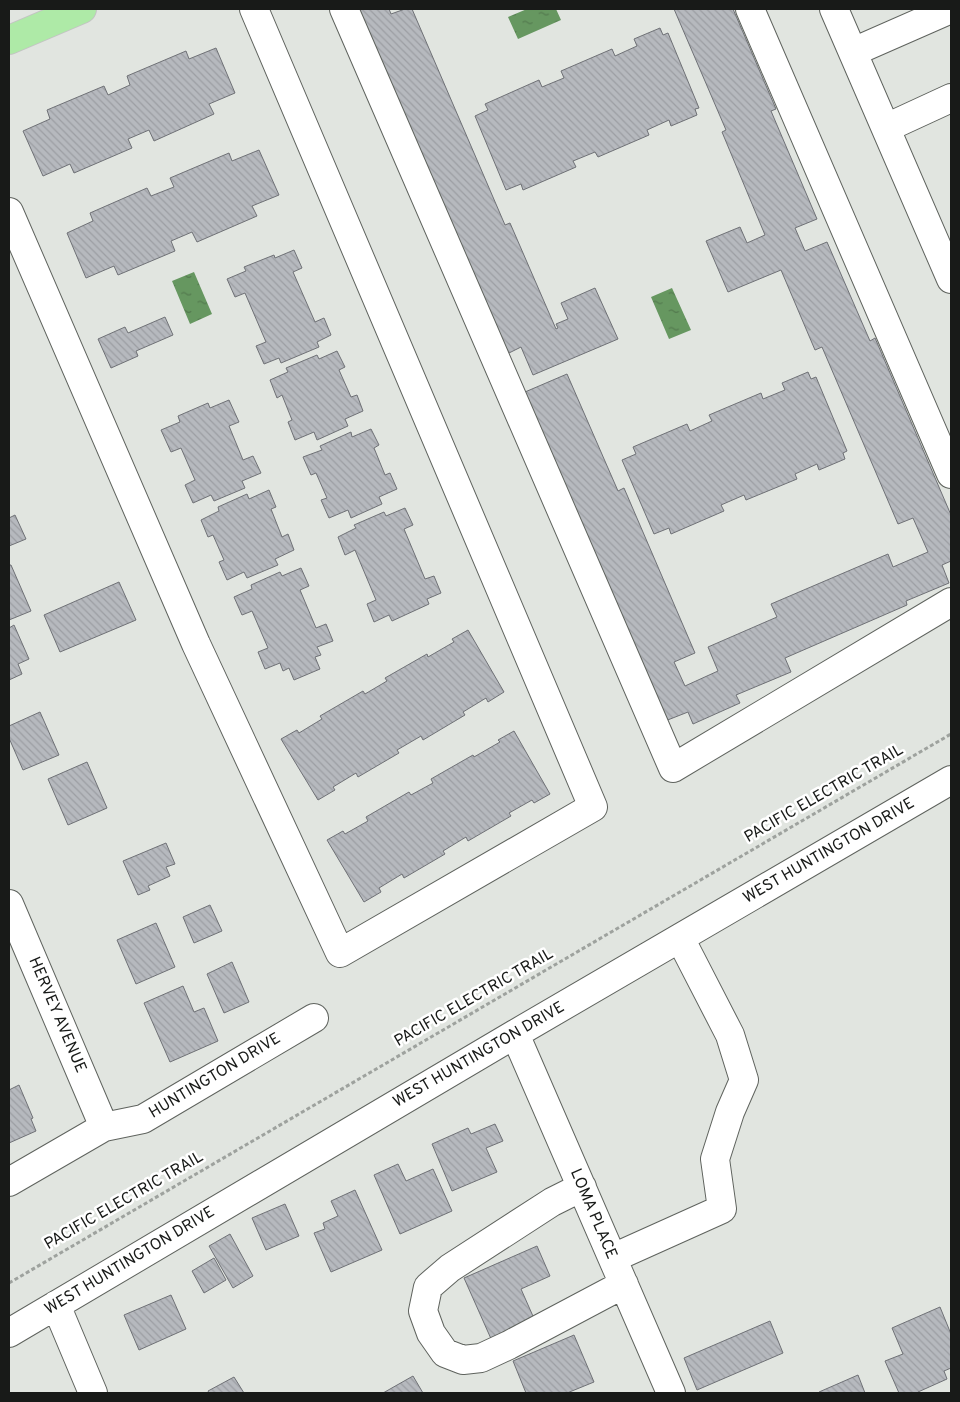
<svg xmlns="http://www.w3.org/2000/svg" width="960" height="1402" viewBox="0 0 960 1402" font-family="Overpass,sans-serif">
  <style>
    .water { fill: url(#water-ripples) }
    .building { fill: url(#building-back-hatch); stroke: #6f7176 }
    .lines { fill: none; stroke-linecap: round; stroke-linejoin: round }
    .minor-casing { stroke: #5f635e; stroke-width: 30 }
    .major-casing { stroke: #c3c3c3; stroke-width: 30 }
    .path { stroke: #9ea29e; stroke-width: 3; stroke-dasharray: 4 2.5; stroke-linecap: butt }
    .minor { stroke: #fff; stroke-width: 28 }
    .major { stroke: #aeeaa7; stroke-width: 28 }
    .labels { text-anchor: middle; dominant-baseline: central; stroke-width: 5; stroke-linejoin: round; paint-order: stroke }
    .street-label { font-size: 16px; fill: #181a18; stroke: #fff }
  </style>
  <defs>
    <pattern id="water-ripples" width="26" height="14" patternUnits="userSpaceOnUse" patternTransform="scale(1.25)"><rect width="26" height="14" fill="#669760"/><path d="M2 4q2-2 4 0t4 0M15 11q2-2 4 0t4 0" fill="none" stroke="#537a4e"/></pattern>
    <pattern id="building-back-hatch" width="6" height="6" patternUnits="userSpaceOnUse" patternTransform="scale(1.25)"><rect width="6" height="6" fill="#b6b9be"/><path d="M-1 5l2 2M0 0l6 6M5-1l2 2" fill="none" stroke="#9c9ea3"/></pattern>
  </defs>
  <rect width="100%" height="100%" fill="#e1e5e0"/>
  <path class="water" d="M 527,9 L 556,9 L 561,20 L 518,39 L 508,17 Z
    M 194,272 L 212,314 L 190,324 L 172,281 Z
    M 672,288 L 691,330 L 669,339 L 651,297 Z"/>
  <path class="building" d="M 353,9 L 389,9 L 391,14 L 405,9 L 412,9 L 505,225 L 510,223 L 556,329 L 558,328 L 556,324 L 568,319 L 561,303 L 595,288 L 618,339 L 533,375 L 521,347 L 507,354 Z
    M 674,9 L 733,9 L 776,109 L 771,111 L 817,219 L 795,228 L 805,251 L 827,242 L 870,341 L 875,338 L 951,515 L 951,561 L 942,565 L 949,583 L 906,601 L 907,605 L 785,658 L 791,672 L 736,695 L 740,703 L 693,724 L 688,712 L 660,723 L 518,395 L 567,374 L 618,491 L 624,488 L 695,653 L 674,662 L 685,686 L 718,671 L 708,647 L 777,617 L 771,604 L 888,554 L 893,567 L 928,552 L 913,518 L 898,524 L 822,347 L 815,350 L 781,270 L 728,292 L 706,241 L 740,227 L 747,243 L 765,235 L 722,132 L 726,130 Z
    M 660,28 L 663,35 L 668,33 L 699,108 L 695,109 L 697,115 L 671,126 L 669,120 L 647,130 L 649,135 L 598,157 L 595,152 L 573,161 L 576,167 L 523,190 L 521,184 L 506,190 L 475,116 L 488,110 L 485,104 L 539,80 L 542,87 L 564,78 L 561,71 L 612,49 L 615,56 L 637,46 L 634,39 Z
    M 216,48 L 235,93 L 209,104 L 214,114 L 154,141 L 149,130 L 128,139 L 132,148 L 74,173 L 70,164 L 43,176 L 23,131 L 50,119 L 47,110 L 104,86 L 108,95 L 130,85 L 127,76 L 186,51 L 189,59 Z
    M 259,150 L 279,195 L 252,206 L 257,216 L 197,242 L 192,232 L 171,241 L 175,251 L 118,275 L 114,266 L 86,278 L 67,233 L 93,221 L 90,213 L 147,188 L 151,196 L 174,187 L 170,178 L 229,153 L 232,161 Z
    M 294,250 L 302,268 L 293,272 L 315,322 L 324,318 L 331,335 L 317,342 L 319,347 L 281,363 L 279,358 L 264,364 L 256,346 L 266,342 L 245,293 L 235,297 L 227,279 L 246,271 L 244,267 L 274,255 L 275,258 Z
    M 165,317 L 173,335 L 136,351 L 138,356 L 111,368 L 98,339 L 125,327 L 128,333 Z
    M 337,351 L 345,367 L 339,370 L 351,397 L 357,395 L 363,411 L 345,419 L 348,426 L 317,440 L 314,432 L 295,440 L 288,422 L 292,420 L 282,395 L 277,398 L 270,380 L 288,372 L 286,368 L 317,355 L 319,359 Z
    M 808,372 L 811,379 L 816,377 L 847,451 L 843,453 L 845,459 L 819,470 L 817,464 L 795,474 L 797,479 L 746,500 L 744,495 L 721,505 L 724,511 L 671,534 L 669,528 L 654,534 L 622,460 L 636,454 L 633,447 L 687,424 L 690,431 L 712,421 L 709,415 L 761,393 L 763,399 L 785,390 L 782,383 Z
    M 229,400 L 239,422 L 229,426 L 243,460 L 253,456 L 261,473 L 242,481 L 245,488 L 214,501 L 211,495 L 193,503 L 185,485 L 195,480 L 181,448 L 171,452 L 161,430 L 180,422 L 178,416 L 208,403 L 210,408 Z
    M 371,429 L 379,445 L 374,448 L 385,475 L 390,473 L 397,489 L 379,497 L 382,504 L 351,518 L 348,510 L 329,518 L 321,500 L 327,498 L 316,473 L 311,475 L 303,457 L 322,450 L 320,446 L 351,432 L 352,437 Z
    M 269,490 L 276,507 L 271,509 L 282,537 L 288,534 L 294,550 L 275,559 L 278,565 L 247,578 L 244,572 L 227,580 L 219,562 L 224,560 L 213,535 L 208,537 L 201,520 L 219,511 L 218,507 L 247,494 L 249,499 Z
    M 405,508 L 413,525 L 404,529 L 425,579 L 434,576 L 441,593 L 427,599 L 429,604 L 392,621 L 389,615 L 374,622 L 367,604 L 376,600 L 355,550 L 345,555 L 338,537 L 356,528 L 354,525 L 384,512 L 386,516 Z
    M 15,515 L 26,539 L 9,546 L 9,518 Z
    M 9,565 L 11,565 L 31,611 L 9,620 Z
    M 301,568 L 309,586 L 300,590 L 316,628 L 326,624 L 333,641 L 317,647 L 321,655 L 315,657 L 320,669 L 294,680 L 289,668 L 283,671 L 280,663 L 265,669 L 258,652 L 268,648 L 252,611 L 242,615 L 234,597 L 252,589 L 251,585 L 280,572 L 282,576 Z
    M 119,582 L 136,620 L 60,652 L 44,615 Z
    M 14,625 L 29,659 L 18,664 L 22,674 L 9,680 L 9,628 Z
    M 468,630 L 504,692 L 488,702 L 486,698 L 463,712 L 465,715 L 423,740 L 421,736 L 397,750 L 399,753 L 358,777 L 356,773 L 333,787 L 335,790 L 318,800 L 281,739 L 297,730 L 299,733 L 322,719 L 320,716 L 363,691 L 365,694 L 387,681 L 385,678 L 427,654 L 428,657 L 454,642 L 452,639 Z
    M 40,712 L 59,755 L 23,770 L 9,738 L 9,726 Z
    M 514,731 L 550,794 L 534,803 L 532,800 L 509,813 L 511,816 L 468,841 L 466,837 L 443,851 L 445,854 L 404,878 L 402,874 L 379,888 L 381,892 L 364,902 L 327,840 L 343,831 L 345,834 L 368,821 L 366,817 L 409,792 L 411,795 L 433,783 L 431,779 L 473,755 L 474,757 L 500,742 L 498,740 Z
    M 87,762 L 107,808 L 68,825 L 48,779 Z
    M 166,843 L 175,864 L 166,867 L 170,876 L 148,886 L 150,890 L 138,895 L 123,861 Z
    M 210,905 L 222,931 L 194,943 L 183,917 Z
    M 156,923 L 175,967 L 136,984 L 117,940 Z
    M 232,962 L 249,1002 L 224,1013 L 207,974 Z
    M 183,986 L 194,1012 L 204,1008 L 218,1041 L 170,1062 L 144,1003 Z
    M 19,1085 L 33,1118 L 31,1119 L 36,1131 L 9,1143 L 9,1090 Z
    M 495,1124 L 503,1141 L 486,1148 L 497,1172 L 452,1191 L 432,1144 L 468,1128 L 471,1134 Z
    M 398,1164 L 406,1181 L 433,1169 L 452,1211 L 400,1234 L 374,1175 Z
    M 355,1190 L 382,1250 L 331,1272 L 314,1233 L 325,1229 L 323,1223 L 338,1216 L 331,1201 Z
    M 285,1204 L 299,1236 L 266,1250 L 252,1218 Z
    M 230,1234 L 253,1276 L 233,1288 L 209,1246 Z
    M 537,1246 L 550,1276 L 521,1289 L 536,1323 L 492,1341 L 464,1278 Z
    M 214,1258 L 226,1280 L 204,1293 L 192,1271 Z
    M 171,1295 L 186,1329 L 139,1350 L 124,1315 Z
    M 940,1307 L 951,1334 L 951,1368 L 944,1371 L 947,1379 L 918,1392 L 919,1393 L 899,1393 L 885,1361 L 903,1354 L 892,1328 Z
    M 770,1321 L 783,1353 L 697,1390 L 684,1358 Z
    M 574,1335 L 594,1382 L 567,1393 L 526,1393 L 513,1361 Z
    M 858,1375 L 865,1393 L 820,1393 L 819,1392 Z
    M 413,1376 L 423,1393 L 383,1393 Z
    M 234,1377 L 244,1393 L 209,1393 L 208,1391 Z"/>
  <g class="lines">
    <defs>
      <path id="minor" d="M 344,9 L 673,768 L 951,602
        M 750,9 L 951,474
        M 834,9 L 951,279
        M 853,52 L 951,9
        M 886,128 L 951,98
        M 9,212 L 196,644 L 340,953 L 593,807 L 254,9
        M 9,904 L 104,1127
        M 515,1034 L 671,1393
        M 9,1182 L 104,1127 L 143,1119 L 314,1018
        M 582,1187 L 552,1202 L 450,1268 L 428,1287 L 423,1311 L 431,1333 L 445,1353 L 463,1360 L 481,1358 L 509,1345 L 624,1284
        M 613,1258 L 722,1209 L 715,1159 L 730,1112 L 744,1080 L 730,1035 L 680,938
        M 56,1305 L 93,1393
        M 9,1333 L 515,1034 L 951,780"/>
      <path id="major" d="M 9,40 L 82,9"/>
    </defs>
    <use href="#minor" class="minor-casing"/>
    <use href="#major" class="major-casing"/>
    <path class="path" d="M 9,1283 L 951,734"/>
    <use href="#minor" class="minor"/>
    <use href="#major" class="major"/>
  </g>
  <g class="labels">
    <g class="street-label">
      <text transform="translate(824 794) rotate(-30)">PACIFIC ELECTRIC TRAIL</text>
      <text transform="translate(829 851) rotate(-30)">WEST HUNTINGTON DRIVE</text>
      <text transform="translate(474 998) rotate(-30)">PACIFIC ELECTRIC TRAIL</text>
      <text transform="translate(57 1015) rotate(67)">HERVEY AVENUE</text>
      <text transform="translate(479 1055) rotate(-30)">WEST HUNTINGTON DRIVE</text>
      <text transform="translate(215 1076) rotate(-31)">HUNTINGTON DRIVE</text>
      <text transform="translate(124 1201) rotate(-30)">PACIFIC ELECTRIC TRAIL</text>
      <text transform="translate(593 1214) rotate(67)">LOMA PLACE</text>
      <text transform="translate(130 1261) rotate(-31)">WEST HUNTINGTON DRIVE</text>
    </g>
  </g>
  <rect width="960" height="1402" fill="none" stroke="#181a18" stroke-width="20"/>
</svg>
